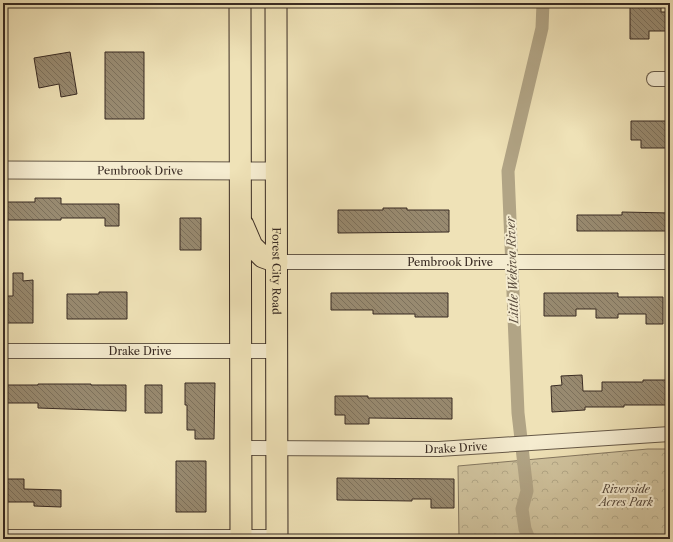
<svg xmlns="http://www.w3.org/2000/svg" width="673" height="542" viewBox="0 0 673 542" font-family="'Libre Caslon Text',serif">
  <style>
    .park { fill: url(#park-crowns); stroke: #847760 }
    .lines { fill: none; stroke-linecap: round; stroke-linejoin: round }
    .canal { stroke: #b1a485; stroke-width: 13 }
    .building { fill: url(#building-back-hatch); stroke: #392b23 }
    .minor-casing { stroke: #665948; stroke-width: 16 }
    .tertiary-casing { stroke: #665948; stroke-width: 19 }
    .primary-casing { stroke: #392b23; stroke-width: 23 }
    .minor { stroke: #f5ecd0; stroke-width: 14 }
    .tertiary { stroke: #f5ecd0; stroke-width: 17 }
    .primary { stroke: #efe2b7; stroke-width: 21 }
    .labels { text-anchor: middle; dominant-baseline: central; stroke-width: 4; stroke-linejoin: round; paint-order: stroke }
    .street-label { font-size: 11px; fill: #392b23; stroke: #f5ecd0 }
    .park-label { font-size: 11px; font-style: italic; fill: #57493c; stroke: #f5ecd0 }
    .water-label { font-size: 12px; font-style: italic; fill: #5d4f40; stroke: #f5ecd0 }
  </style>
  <defs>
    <pattern id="park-crowns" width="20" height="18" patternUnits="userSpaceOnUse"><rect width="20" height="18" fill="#d0c39e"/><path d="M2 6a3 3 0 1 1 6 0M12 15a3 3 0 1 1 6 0" fill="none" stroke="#b3a888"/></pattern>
    <pattern id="building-back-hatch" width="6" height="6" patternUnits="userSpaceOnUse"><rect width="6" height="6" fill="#988a70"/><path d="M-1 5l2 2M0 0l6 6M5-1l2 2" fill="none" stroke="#7d715c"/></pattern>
  </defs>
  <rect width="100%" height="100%" fill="#efe2b7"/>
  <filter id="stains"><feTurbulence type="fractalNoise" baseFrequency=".005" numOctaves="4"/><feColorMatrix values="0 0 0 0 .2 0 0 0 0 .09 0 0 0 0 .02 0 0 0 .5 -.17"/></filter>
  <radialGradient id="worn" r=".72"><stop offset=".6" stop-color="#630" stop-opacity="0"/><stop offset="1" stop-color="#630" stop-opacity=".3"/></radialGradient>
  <path class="park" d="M 648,449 L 670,449 L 670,539 L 459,539 L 458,466 Z"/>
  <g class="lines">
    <path class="canal" d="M 529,539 L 525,529 L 522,509 L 527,491 L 518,413 L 508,171 L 542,28 L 543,3"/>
  </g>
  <path class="building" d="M 630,3 L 661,3 L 661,12 L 669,12 L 669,31 L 649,31 L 649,39 L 630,39 Z
    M 70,52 L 77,94 L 61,97 L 59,84 L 39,88 L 34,58 Z
    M 105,52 L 144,52 L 144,119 L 105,119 Z
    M 631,121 L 670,121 L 670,148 L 641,148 L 641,140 L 631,140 Z
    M 35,198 L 61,198 L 61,204 L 119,204 L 119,226 L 105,226 L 105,218 L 61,218 L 61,220 L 4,220 L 4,202 L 35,202 Z
    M 383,208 L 407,208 L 407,210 L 449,210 L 449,232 L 338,233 L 338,210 L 383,210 Z
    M 622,212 L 670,213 L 670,231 L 577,231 L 577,215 L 622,215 Z
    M 180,218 L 201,218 L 201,250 L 180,250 Z
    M 13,273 L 23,273 L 23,281 L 33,280 L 33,323 L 3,323 L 3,296 L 13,296 Z
    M 99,292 L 127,292 L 127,319 L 67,319 L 67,294 L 99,294 Z
    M 331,293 L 448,293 L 448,317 L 415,317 L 415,314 L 373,314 L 373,310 L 331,310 Z
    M 544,293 L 618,293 L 618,297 L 663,297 L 663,324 L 646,324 L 646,314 L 618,314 L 618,318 L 596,318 L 596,309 L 576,309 L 576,316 L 544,316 Z
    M 582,375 L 583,391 L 602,391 L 602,382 L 643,382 L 643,380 L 667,380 L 667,405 L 624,405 L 624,407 L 585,407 L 585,410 L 552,412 L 551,386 L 562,385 L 561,376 Z
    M 185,383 L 215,383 L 214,439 L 195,439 L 195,430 L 187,430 L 187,405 L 185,405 Z
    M 38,384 L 91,384 L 91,385 L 126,385 L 126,411 L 38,408 L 38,403 L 3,403 L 3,385 L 38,385 Z
    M 145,385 L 162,385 L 162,413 L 145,413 Z
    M 335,396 L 368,396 L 368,398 L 452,398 L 452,419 L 369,418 L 369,424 L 345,424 L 345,415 L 335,415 Z
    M 176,461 L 206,461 L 206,512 L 176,512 Z
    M 337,478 L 454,479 L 454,508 L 431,508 L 431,499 L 412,499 L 412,501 L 337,500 Z
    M 3,479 L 24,479 L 24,489 L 61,490 L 61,507 L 34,506 L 34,502 L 3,502 Z"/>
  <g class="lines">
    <defs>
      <g id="minor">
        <path d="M 654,79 L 670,79"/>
        <path id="s1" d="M 277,262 L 670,262"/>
        <path id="s2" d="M 3,351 L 277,351"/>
        <path id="s3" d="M 241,448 L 439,449 L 670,434"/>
        <path d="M 3,537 L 277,537"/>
      </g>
      <g id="tertiary">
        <path id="s4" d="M 3,170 L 277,171"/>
      </g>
      <g id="primary">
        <path d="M 240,3 L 241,539"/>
        <path id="s5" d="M 276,3 L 277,539"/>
        <path d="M 243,225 L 252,246 L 263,257 L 277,262"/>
      </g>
    </defs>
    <use href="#minor" class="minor-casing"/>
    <use href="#tertiary" class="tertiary-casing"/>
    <use href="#primary" class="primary-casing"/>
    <use href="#minor" class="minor"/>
    <use href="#tertiary" class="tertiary"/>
    <use href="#primary" class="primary"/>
  </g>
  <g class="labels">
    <g class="street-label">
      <text stroke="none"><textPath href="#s4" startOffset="137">Pembrook Drive</textPath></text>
      <text stroke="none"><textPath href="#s1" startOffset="173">Pembrook Drive</textPath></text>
      <text stroke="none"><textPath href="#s5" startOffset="268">Forest City Road</textPath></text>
      <text stroke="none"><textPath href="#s2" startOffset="137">Drake Drive</textPath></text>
      <text stroke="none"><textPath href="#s3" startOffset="215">Drake Drive</textPath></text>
    </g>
    <g class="park-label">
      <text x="626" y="489">Riverside<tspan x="626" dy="13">Acres Park</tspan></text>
    </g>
    <g class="water-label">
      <text transform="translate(512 270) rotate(-92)">Little Wekiva River</text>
    </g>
  </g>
  <rect width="673" height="542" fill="none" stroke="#efe2b7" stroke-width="16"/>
  <rect x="4" y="4" width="665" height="534" fill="none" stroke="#392b23" stroke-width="2"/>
  <rect x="8" y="8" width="657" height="526" fill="none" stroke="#392b23"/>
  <rect width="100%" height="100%" filter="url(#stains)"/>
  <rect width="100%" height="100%" fill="url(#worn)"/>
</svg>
